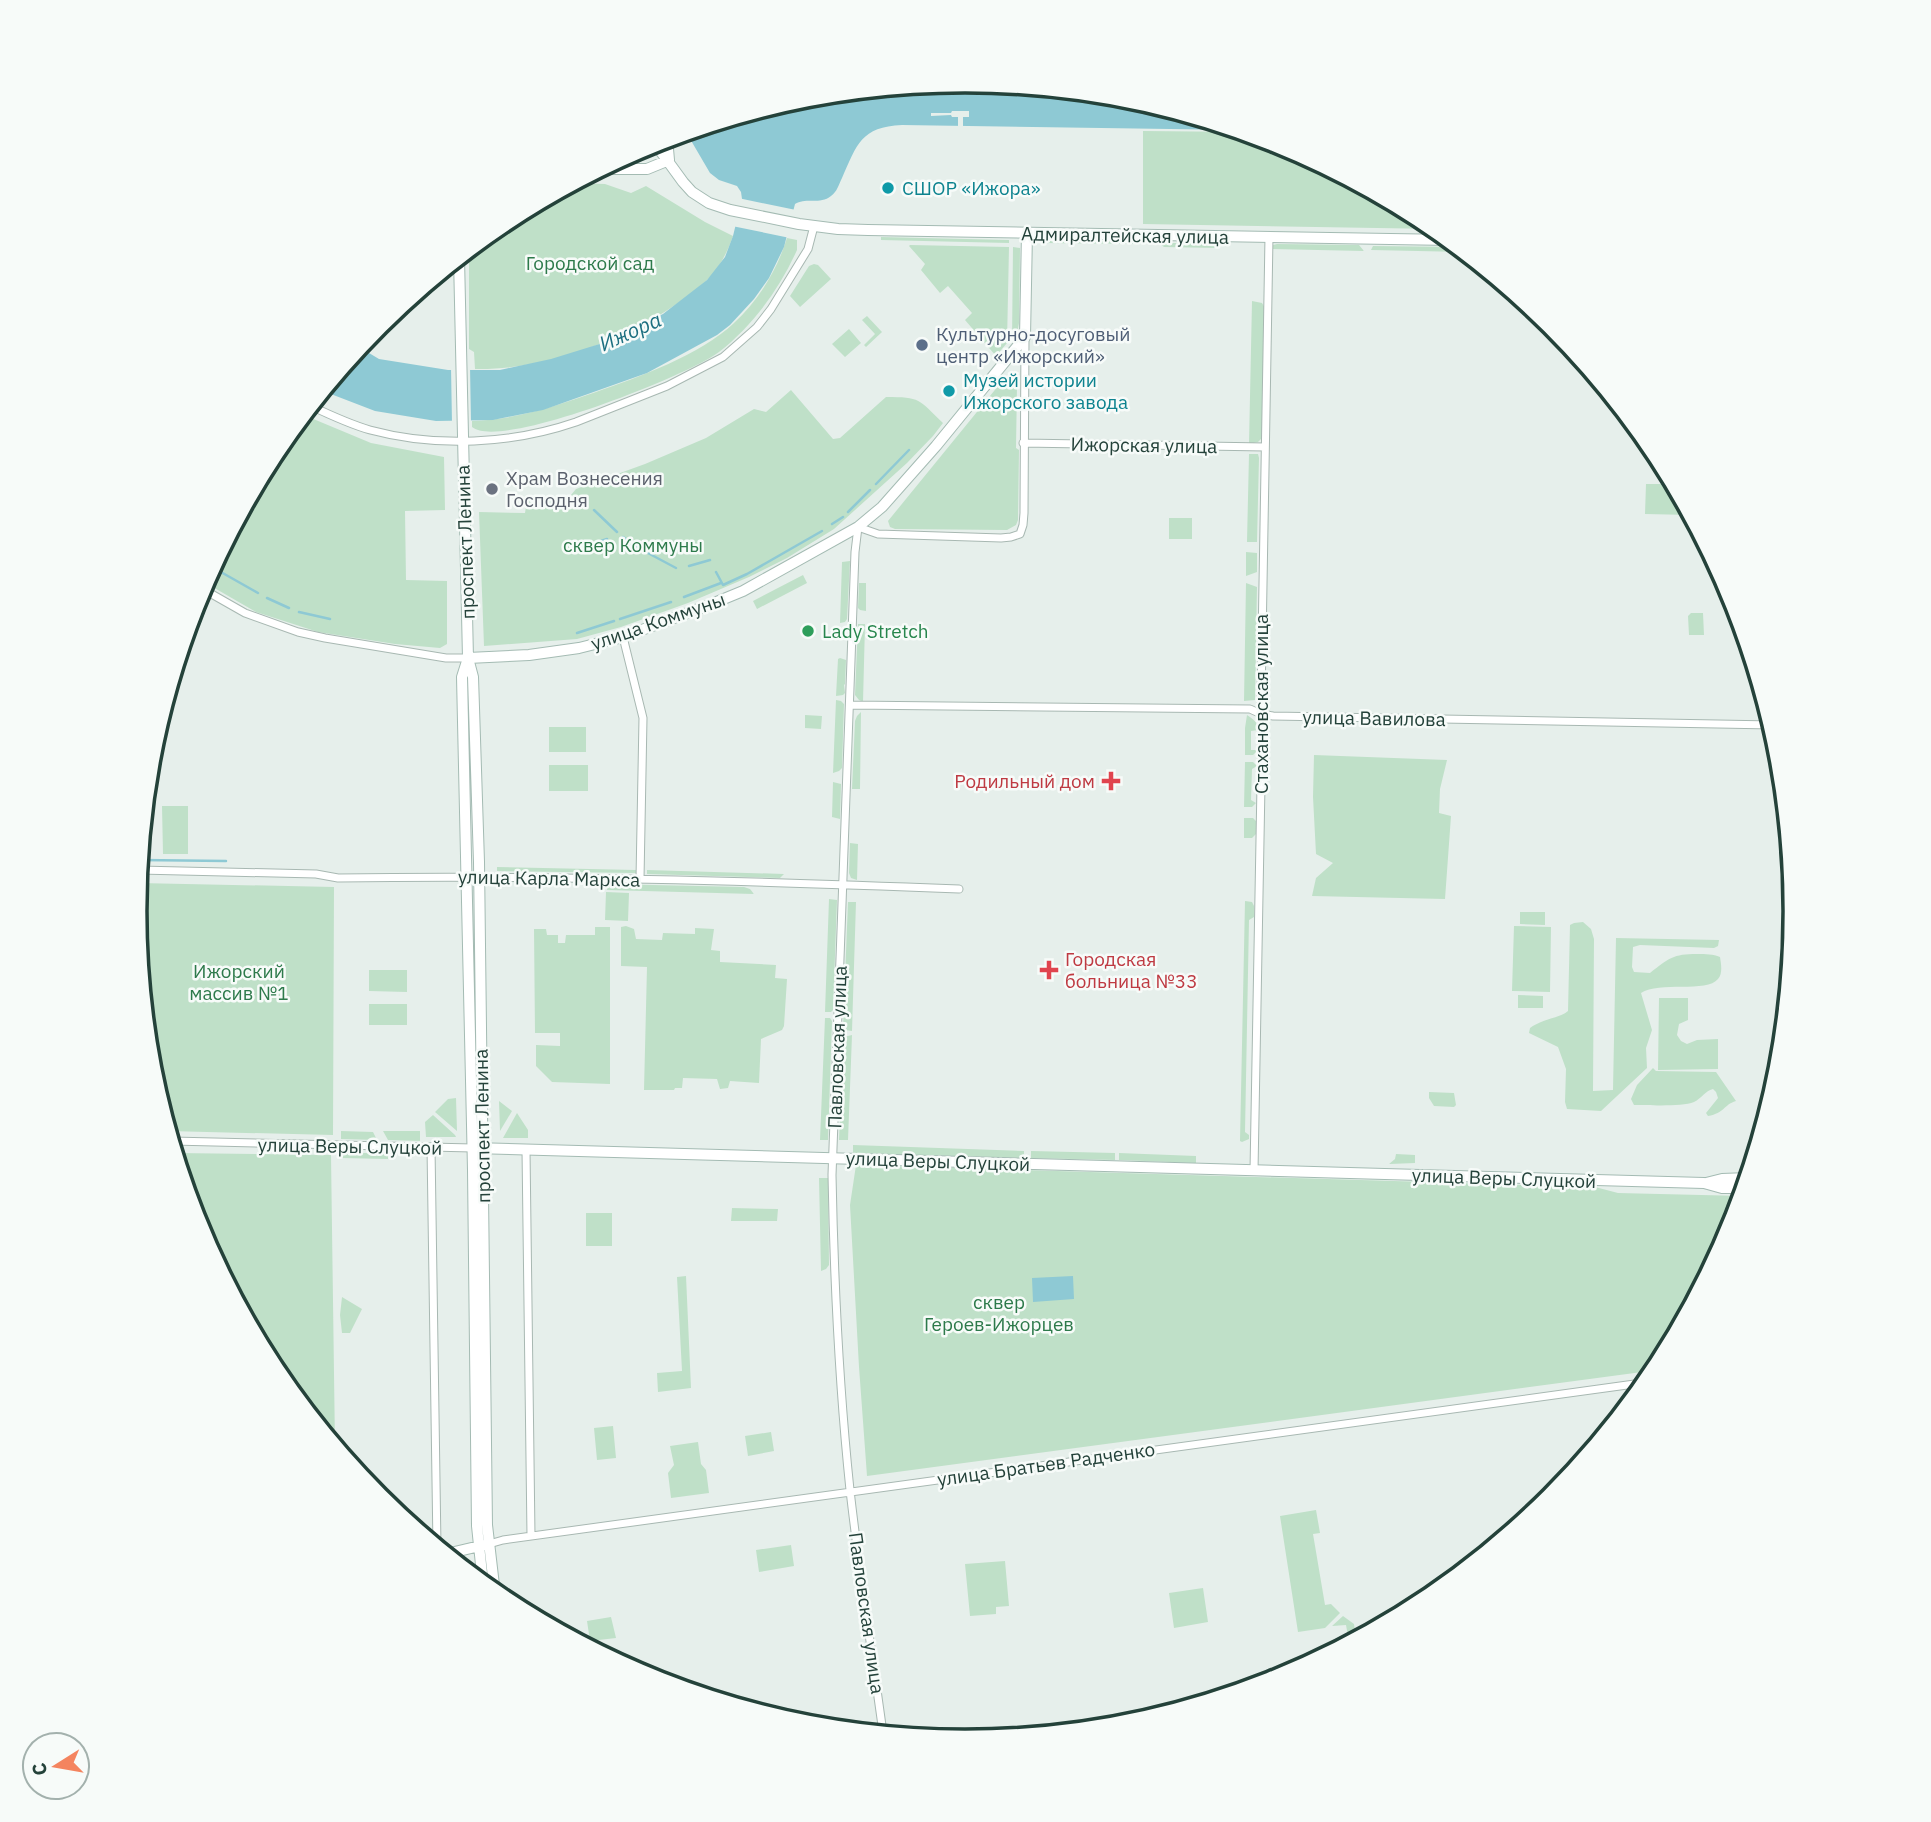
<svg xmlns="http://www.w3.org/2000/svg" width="1931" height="1822" viewBox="0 0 1931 1822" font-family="'IBM Plex Sans',sans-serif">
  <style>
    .green { fill: #bfe0c8 }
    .water { fill: #8ec9d4 }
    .pier { fill: #e6efeb }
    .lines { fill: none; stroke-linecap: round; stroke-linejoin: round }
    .stream { stroke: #8ec9d4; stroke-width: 2.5 }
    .street-casing { stroke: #a8b8b2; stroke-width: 9 }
    .secondary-casing { stroke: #a4bbb3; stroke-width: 12 }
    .street { stroke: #fff; stroke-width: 7 }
    .secondary { stroke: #fff; stroke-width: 10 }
    .culture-dot { fill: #0f9aa8; stroke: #f7fbf9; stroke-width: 2.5 }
    .service-dot { fill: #5c6f8a; stroke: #f7fbf9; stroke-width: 2.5 }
    .worship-dot { fill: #6b7280; stroke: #f7fbf9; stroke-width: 2.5 }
    .leisure-dot { fill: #2e9e5b; stroke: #f7fbf9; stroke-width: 2.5 }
    .health-dot { fill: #e0444e; stroke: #f7fbf9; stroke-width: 2.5 }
    .labels { text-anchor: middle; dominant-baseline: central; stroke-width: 5; stroke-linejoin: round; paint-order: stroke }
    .culture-label { font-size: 19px; fill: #0d838f; stroke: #f7fbf9; text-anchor: start }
    .street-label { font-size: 19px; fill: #24423a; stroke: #f7fbf9 }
    .park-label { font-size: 19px; fill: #2d7a4b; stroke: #f7fbf9 }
    .service-label { font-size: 19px; fill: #4e5e75; stroke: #f7fbf9; text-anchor: start }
    .worship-label { font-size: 19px; fill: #5b616d; stroke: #f7fbf9; text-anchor: start }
    .leisure-label { font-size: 19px; fill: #27864d; stroke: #f7fbf9; text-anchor: start }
    .health-label { font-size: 19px; fill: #be3a42; stroke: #f7fbf9; text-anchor: end }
    .water-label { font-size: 21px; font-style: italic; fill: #1c6f80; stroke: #f7fbf9 }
    .rim { fill: none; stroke: #24423a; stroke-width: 3.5 }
  </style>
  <rect width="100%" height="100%" fill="#e6efeb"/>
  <path class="green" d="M 1143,131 L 1245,132 L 1284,144 L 1427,221 L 1438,229 L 1143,224 Z
    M 573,183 L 605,184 L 631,193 L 646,186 L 705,222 L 733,236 C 727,253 719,269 706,281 C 650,332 550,371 475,369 L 474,352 L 469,349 L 469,250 L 504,220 Z
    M 881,237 L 1009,240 L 1009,243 L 881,240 Z
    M 787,238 L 797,240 L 797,250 C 779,290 753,325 719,352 C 689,375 500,451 472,427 L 472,421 C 515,420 555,406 596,392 C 639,377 700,355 734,323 C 759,300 777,270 787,238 Z
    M 1047,240 L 1145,242 L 1145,244 L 1041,243 L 1041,241 Z
    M 1159,243 L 1219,243 L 1219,248 L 1164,247 Z
    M 1277,244 L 1359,245 L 1364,251 L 1271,249 L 1273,245 Z
    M 910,245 L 1009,247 L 1007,343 L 996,356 L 965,320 L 972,313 L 948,286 L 940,293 L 921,270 L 925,264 L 909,246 Z
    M 1373,246 L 1459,247 L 1465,252 L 1371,250 Z
    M 1013,247 L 1020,248 L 1020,250 L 1019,323 L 1017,334 L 1012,342 Z
    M 814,264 L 818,265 L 831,279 L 800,307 L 790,296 L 809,266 Z
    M 1252,301 L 1262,303 L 1265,308 L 1262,438 L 1258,442 L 1249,444 Z
    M 867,316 L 882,332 L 866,347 L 864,345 L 875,334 L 862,320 Z
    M 849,329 L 861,343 L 845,357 L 832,344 Z
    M 1008,377 L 1015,378 L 1017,385 L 1016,448 L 1019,450 L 1018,520 L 1016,525 L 1007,530 L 895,529 L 890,527 L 888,521 L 1003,380 Z
    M 791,390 L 833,439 L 840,438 L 886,397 C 921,397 918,399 943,423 L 933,436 L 907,463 L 834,529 L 787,558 L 749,577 L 688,603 L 621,627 L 577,639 L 484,646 L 479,512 L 525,513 L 527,500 L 566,501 L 576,489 L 645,464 L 706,438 L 754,409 L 766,412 Z
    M 311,418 L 371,443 L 444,457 L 445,510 L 405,511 L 406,580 L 447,581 L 447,644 L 440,648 L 395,644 L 318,632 L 256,612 L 204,582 L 266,466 L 271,469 Z
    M 1249,454 L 1258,454 L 1259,458 L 1257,542 L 1247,542 Z
    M 1646,484 L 1675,484 L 1691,515 L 1645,514 Z
    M 1169,518 L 1192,518 L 1192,539 L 1169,539 Z
    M 1246,552 L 1257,553 L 1257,572 L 1246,576 Z
    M 850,561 L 847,619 L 845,622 L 840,623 L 842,562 Z
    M 803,575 L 807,583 L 757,609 L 753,601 Z
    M 859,583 L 866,583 L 866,611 L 860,610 L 858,608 Z
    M 1246,583 L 1257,587 L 1255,700 L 1244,701 Z
    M 1691,613 L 1703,613 L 1704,635 L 1689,635 L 1688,616 Z
    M 858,624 L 865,624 L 863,702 L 859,700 L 855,695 Z
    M 840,658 L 846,660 L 845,684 L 844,685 L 845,693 L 843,695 L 836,696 L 838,659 Z
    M 836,700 L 841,701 L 844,704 L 842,768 L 839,771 L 833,773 Z
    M 861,712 L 860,789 L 852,789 L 855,721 L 857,716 Z
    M 805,715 L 822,716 L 821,729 L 805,728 Z
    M 1247,715 C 1253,719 1258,722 1258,730 L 1251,731 L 1251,750 L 1258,750 L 1253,755 L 1245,755 L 1245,728 Z
    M 549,727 L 586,727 L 586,752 L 549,752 Z
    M 1314,755 L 1447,760 L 1440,789 L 1439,813 L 1451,816 L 1445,899 L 1312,896 L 1316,878 L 1333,863 L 1316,854 L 1313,797 Z
    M 1245,762 L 1253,762 L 1257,766 L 1252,769 L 1251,800 L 1256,803 L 1252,807 L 1244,807 Z
    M 549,765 L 588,765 L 588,791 L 549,791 Z
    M 833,782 L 841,784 L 840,819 L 832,817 Z
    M 162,806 L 188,806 L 188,854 L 163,854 Z
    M 1244,818 L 1253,818 L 1256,821 L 1256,834 L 1252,838 L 1244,838 Z
    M 850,843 L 858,844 L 857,880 L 851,878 L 849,873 Z
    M 497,867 L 636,870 L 636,873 L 497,871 Z
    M 647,870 L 784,874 L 780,878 L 647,874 Z
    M 138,883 L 334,887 L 333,1135 L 168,1131 L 151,1073 L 135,911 Z
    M 607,884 L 744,887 L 750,889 L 754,894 L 607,890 Z
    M 606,892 L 629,893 L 628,921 L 605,920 Z
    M 829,899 L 837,900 L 833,1010 L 831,1012 L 825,1012 Z
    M 1245,901 L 1252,902 L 1254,906 L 1254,917 L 1249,920 L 1245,1132 L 1249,1135 L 1249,1139 L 1242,1142 L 1240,1141 Z
    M 848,902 L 856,902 L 852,1031 L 845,1030 L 843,1027 Z
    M 1520,912 L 1545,912 L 1545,925 L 1520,924 Z
    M 1583,922 L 1591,929 L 1594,939 L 1593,1091 L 1613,1090 L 1616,938 L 1719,940 L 1718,946 L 1714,948 L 1640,945 L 1633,947 L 1632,967 L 1634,972 L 1650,973 C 1669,958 1673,954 1697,954 C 1706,954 1713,954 1720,957 C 1721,964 1723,973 1718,979 C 1707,993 1659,981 1641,993 L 1652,1030 L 1646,1048 L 1647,1068 L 1601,1111 L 1567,1109 L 1565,1102 L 1566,1069 L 1558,1047 L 1529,1033 L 1530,1028 C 1542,1019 1560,1018 1568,1011 L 1570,925 L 1574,923 Z
    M 626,926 L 634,929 L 636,939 L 662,940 L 663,933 L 695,934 L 695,928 L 714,929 L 711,950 L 720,951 L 720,962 L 776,965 L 775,978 L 787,979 L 784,1026 L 782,1030 L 761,1039 L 759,1083 L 730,1081 L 728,1088 L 720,1089 L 717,1079 L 683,1078 L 682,1088 L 675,1088 L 674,1090 L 644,1090 L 647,967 L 621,966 L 621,927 Z
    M 1514,926 L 1551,927 L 1550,992 L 1512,991 Z
    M 595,927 L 610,927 L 610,1084 L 552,1082 L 536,1066 L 536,1045 L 560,1046 L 560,1033 L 535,1033 L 534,929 L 546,929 L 547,935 L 558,935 L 558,943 L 565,943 L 566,935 L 595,935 Z
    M 369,970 L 407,970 L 407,992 L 369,991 Z
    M 1518,995 L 1543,996 L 1543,1008 L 1518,1008 Z
    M 1659,998 L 1688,998 L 1688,1020 L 1679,1024 L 1677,1035 L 1681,1041 L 1687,1044 L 1697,1040 L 1718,1039 L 1718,1069 L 1658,1070 Z
    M 369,1004 L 407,1004 L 407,1025 L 369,1025 Z
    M 825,1018 L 830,1018 L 832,1021 L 828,1140 L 820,1140 Z
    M 852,1035 L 848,1140 L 839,1140 L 843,1040 L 844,1037 Z
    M 1653,1068 L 1656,1071 L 1716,1072 L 1736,1101 C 1723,1105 1725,1113 1708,1116 L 1706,1113 L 1718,1098 L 1716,1092 L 1713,1089 C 1705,1091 1702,1098 1694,1102 C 1682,1107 1649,1105 1634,1105 L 1631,1099 L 1637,1085 Z
    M 1429,1092 L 1454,1093 L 1456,1105 L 1454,1107 L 1434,1106 L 1429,1098 Z
    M 456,1098 L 457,1131 L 435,1112 L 448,1099 Z
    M 499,1101 L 512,1111 L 500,1131 Z
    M 517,1113 L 528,1130 L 528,1138 L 503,1138 Z
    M 433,1115 L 455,1135 L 456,1137 L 426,1137 L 425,1122 Z
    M 341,1131 L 373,1132 L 377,1140 L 341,1139 Z
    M 383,1131 L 420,1131 L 420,1141 L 388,1140 Z
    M 853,1145 L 1024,1151 L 1024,1158 L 853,1153 Z
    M 1031,1151 L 1115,1153 L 1115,1160 L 1031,1158 Z
    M 342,1152 L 388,1154 L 388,1159 L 342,1158 Z
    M 175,1153 L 331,1155 L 335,1446 L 275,1372 L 198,1228 Z
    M 1119,1153 L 1196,1156 L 1196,1163 L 1119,1160 Z
    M 1396,1154 L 1415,1155 L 1415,1163 L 1389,1164 L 1395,1159 Z
    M 856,1165 L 1595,1187 L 1618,1193 L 1743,1196 L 1733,1229 L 1657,1370 L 867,1476 L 859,1367 L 850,1205 Z
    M 819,1178 L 828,1178 L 829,1265 L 826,1269 L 821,1271 Z
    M 732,1208 L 778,1209 L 777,1221 L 731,1221 Z
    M 586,1213 L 612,1213 L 612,1246 L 586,1246 Z
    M 686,1276 L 691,1388 L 658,1392 L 657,1373 L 682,1371 L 677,1277 Z
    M 342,1297 L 362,1309 L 350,1333 L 342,1333 L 340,1315 Z
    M 613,1426 L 616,1458 L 597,1460 L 594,1428 Z
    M 771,1432 L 774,1451 L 748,1456 L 745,1436 Z
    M 698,1442 L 701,1464 L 706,1470 L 709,1493 L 671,1498 L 668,1473 L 674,1465 L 670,1446 Z
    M 1316,1510 L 1320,1533 L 1313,1534 L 1325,1605 L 1331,1604 L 1340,1613 L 1325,1628 L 1298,1632 L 1280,1516 Z
    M 791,1545 L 794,1566 L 759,1572 L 756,1550 Z
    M 1005,1561 L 1009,1606 L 996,1607 L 996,1614 L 970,1616 L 965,1564 Z
    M 1203,1588 L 1208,1622 L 1174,1628 L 1169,1593 Z
    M 1343,1616 L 1354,1624 L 1356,1639 L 1349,1642 L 1346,1625 L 1332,1626 Z
    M 611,1617 L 616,1638 L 590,1641 L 587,1621 Z"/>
  <path class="water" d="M 966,81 L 1128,97 L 1238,130 L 902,125 C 861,127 857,144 842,178 C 839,184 837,192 831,196 C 820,205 806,197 795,204 L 784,247 L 769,278 L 754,299 L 730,325 L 717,335 L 647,373 L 543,410 L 493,420 L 436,421 L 375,411 L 323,391 L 359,347 L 379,359 L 448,370 L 500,370 L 551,359 L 606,342 L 663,314 L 707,280 L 725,257 L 733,236 L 742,199 L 741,192 L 737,186 L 719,180 L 710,173 L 686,132 L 804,96 Z
    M 1073,1276 L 1074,1299 L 1033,1302 L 1032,1278 Z"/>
  <path class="pier" d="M 952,111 L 969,111 L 969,117 L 963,117 L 963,126 L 958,126 L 958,117 L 952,117 L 951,115 L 931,116 L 931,113 L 951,113 Z
    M 738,198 L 796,210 L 790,238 L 732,226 Z
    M 470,366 L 471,424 L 452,424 L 451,367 Z"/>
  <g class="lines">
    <path class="stream" d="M 876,484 L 909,450
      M 594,510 L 617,532
      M 848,512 L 870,490
      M 832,524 L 843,517
      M 623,537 L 646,552 L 676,568
      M 565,544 L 589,545 L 607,539
      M 689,566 L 710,560
      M 212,567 L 258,593
      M 716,572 L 723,585 L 747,574 L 822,531
      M 684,597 L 721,583
      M 267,598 L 289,608
      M 299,612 L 330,619
      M 620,619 L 671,602
      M 577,633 L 614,621
      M 140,860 L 226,861"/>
    <defs>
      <path id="street" d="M 311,406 C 330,415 349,424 370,430 C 437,448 512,444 576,422 L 667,386 L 723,357 L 757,327 L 771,309 L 808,249 L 814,226
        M 1023,443 L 1265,447
        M 201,588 L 245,613 L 298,632 L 325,638 L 446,658 L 468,658
        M 623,637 L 643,718 L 640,879
        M 850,705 L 1250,709 L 1261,714 L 1273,716 L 1773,725
        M 139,870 L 316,874 L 338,878 C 545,875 752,881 959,889
        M 172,1141 L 473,1148
        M 431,1147 L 437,1547
        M 526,1150 L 531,1536
        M 1254,1171 L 1262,729 L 1261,700 L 1269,237
        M 489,1544 L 503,1540 L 1649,1382
        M 883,1733 C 872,1652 859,1571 850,1490 C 839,1385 834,1281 832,1175 L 855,552 L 858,527 L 878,534 L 1001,538 L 1011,537 L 1020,534 L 1023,525 L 1024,513 L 1025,338"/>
      <path id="secondary" d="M 667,138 L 669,160
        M 657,141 L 659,149 L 683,182 L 692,192 L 709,203 L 730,210 L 799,224 L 838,229 L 868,230 L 1451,240
        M 600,169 L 647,169 L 669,160
        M 459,258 L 468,658 L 473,677 L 479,862 L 487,1525 L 495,1594
        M 468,658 L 462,677 L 473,1170 L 477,1526 L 483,1584
        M 468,658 L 529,655 L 579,648 L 623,637 L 709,605 L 743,591 L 858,527 L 882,507 L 936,446 L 1025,337 L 1027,233
        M 473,1148 L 1704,1183 L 1722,1188 L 1745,1188
        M 1706,1183 L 1722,1179 L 1748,1178
        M 446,1554 L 484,1545"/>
    </defs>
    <use href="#street" class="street-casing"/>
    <use href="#secondary" class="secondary-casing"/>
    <use href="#street" class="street"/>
    <use href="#secondary" class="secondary"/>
  </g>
  <g class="culture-dot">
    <circle cx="888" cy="188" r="7"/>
    <circle cx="949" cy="391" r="7"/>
  </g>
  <circle class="service-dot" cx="922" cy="345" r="7"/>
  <circle class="worship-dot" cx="492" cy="489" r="7"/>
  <circle class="leisure-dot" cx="808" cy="631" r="7"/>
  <g class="health-dot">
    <path d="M1107.5 770.5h7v7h7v7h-7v7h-7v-7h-7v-7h7z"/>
    <path d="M1045.5 959.5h7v7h7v7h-7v7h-7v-7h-7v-7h7z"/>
  </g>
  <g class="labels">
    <g class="culture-label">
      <text x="902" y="188">СШОР «Ижора»</text>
      <text x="963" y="380">Музей истории<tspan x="963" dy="22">Ижорского завода</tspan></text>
    </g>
    <g class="street-label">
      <text transform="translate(1125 235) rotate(1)">Адмиралтейская улица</text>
      <text transform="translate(1144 445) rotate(1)">Ижорская улица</text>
      <text transform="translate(465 542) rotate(-92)">проспект Ленина</text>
      <text transform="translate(658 621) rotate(-19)">улица Коммуны</text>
      <text transform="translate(1261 704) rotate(-90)">Стахановская улица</text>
      <text transform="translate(1374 718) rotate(1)">улица Вавилова</text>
      <text transform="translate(549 878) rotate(1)">улица Карла Маркса</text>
      <text transform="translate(837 1047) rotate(-88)">Павловская улица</text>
      <text transform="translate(482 1126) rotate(-91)">проспект Ленина</text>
      <text transform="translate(350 1146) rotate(1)">улица Веры Слуцкой</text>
      <text transform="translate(938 1161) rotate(2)">улица Веры Слуцкой</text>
      <text transform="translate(1504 1178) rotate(2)">улица Веры Слуцкой</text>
      <text transform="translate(1046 1464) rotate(-8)">улица Братьев Радченко</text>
      <text transform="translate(867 1613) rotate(82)">Павловская улица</text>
    </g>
    <g class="park-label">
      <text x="590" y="263">Городской сад</text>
      <text x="633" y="545">сквер Коммуны</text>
      <text x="239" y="971">Ижорский<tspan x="239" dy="22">массив №1</tspan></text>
      <text x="999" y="1302">сквер<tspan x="999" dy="22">Героев-Ижорцев</tspan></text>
    </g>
    <g class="service-label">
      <text x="936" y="334">Культурно-досуговый<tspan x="936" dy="22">центр «Ижорский»</tspan></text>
    </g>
    <g class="worship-label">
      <text x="506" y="478">Храм Вознесения<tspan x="506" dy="22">Господня</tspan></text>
    </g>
    <g class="leisure-label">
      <text x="822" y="631">Lady Stretch</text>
    </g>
    <g class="health-label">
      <text x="1095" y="781">Родильный дом</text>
      <text x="1065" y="959" text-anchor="start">Городская<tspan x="1065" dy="22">больница №33</tspan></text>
    </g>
    <g class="water-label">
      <text transform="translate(630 331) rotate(-24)">Ижора</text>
    </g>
  </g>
  <path d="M0 0H1931V1822H0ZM147 911a818 818 0 1 1 1636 0a818 818 0 1 1-1636 0Z" fill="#f7fbf9" fill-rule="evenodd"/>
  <path class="rim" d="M147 911a818 818 0 1 1 1636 0a818 818 0 1 1-1636 0Z"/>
  <g transform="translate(56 1766) rotate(259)"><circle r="33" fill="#f7fbf9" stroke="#a3b1ad" stroke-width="2"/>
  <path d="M0-5L12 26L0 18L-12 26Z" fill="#f4845f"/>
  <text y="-10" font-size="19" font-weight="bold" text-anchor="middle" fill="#24423a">С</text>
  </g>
</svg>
